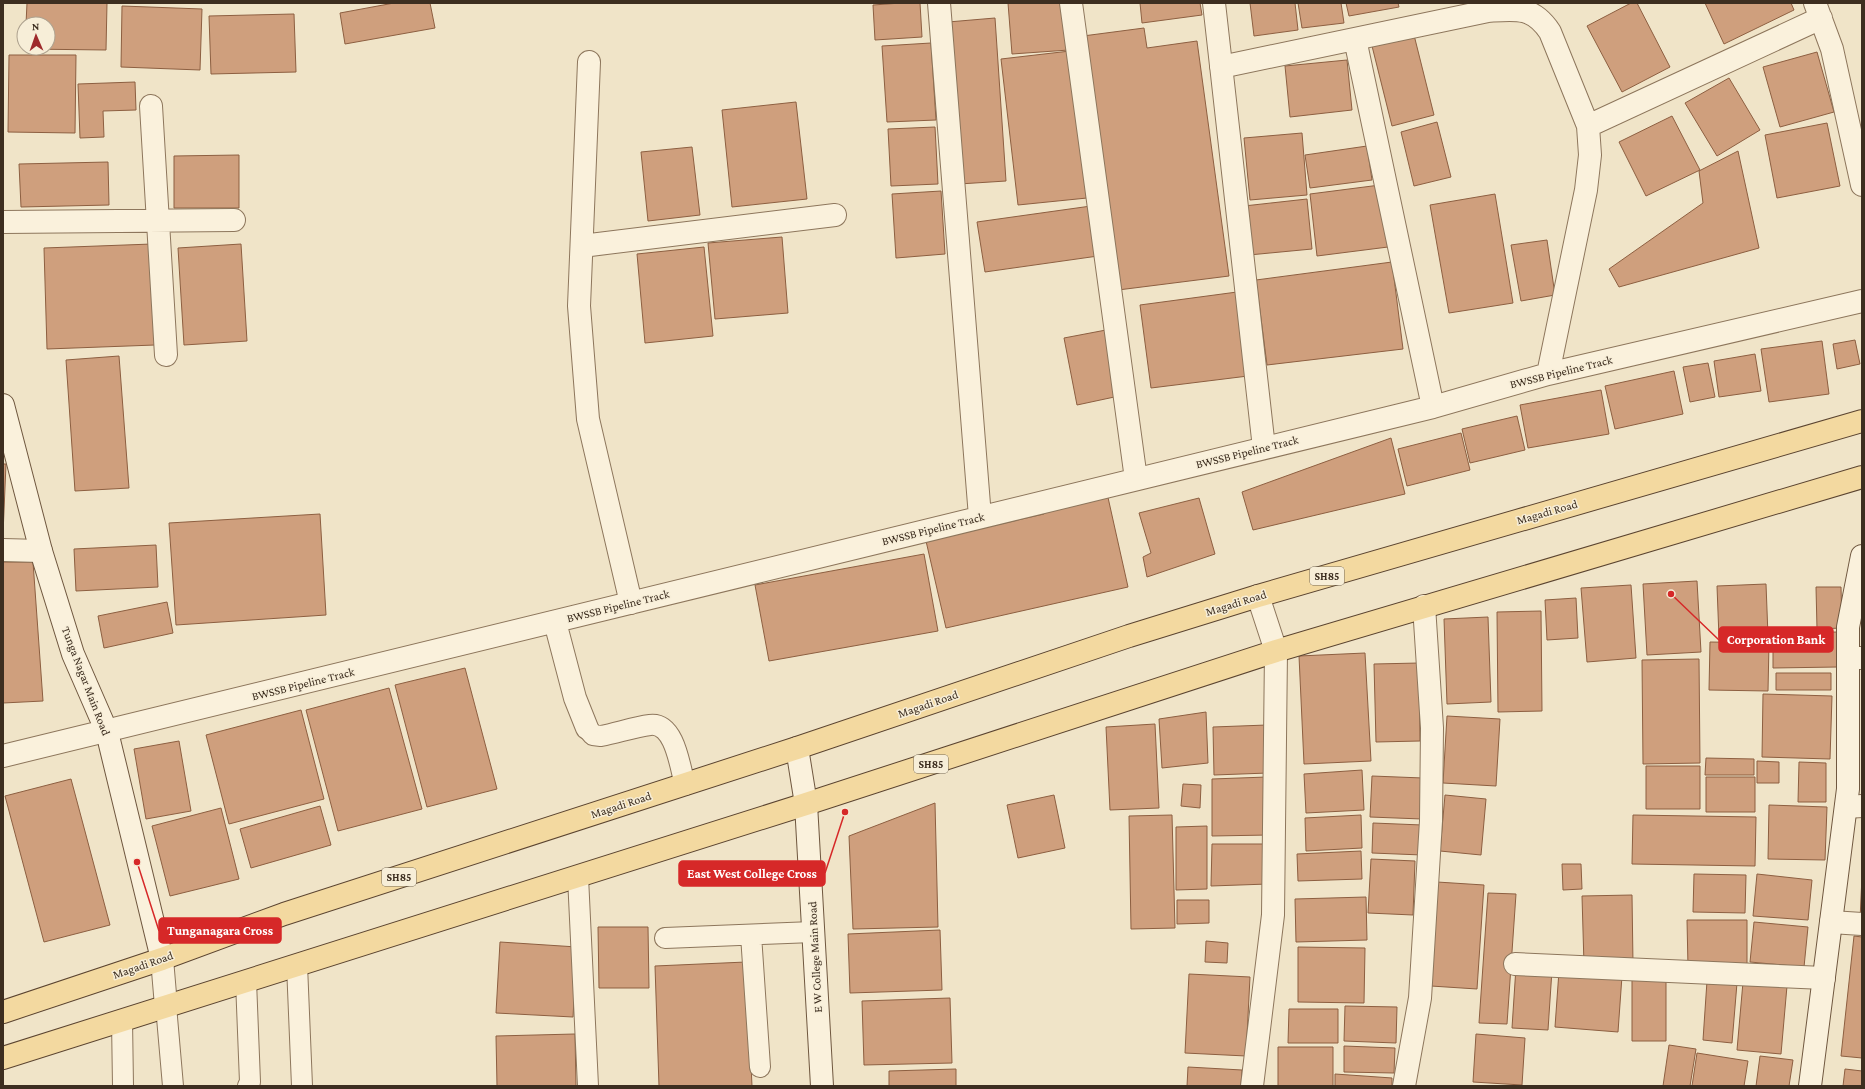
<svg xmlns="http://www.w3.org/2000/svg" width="1865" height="1089" viewBox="0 0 1865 1089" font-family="'Crimson Pro',serif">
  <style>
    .building { fill: #cf9f7d; stroke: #8d5f41 }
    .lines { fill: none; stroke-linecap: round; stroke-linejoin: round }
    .lane-casing { stroke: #8d765c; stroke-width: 22 }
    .street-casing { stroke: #8d765c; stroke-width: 24 }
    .secondary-casing { stroke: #6f573f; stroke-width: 24 }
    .primary-casing { stroke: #5b4430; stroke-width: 24 }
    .lane { stroke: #faf1dc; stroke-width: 20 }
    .street { stroke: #faf1dc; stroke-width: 22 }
    .secondary { stroke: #faf1dc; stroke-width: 22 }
    .primary { stroke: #f3d9a0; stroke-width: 22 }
    .labels { text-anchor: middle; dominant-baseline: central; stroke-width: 3; stroke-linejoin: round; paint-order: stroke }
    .shield { fill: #f7eed8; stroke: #756857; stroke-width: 1 }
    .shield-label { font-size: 11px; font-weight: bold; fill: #3d2e20 }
    .street-label { font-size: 12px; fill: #3d2e20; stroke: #f7eed8 }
    .leader { fill: none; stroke: #d62828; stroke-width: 1.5 }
    .callout-dot { fill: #d62828; stroke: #f7eed8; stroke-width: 1.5 }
    .callout { fill: #d62828; stroke: #d62828; stroke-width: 1.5 }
    .callout-label { font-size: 13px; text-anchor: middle; font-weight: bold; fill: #fff }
  </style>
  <rect width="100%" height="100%" fill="#f0e4c8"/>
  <path class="building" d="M 27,3 L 107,3 L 106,50 L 26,49 L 48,48 L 48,24 L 26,24 Z
    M 394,3 L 430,3 L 435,28 L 345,44 L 340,13 Z
    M 901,3 L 920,3 L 922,37 L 875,40 L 873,5 Z
    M 1008,3 L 1066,3 L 1069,50 L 1012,54 Z
    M 1140,3 L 1200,3 L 1202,15 L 1142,23 Z
    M 1250,3 L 1295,3 L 1298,30 L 1254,36 Z
    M 1298,3 L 1341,3 L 1344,23 L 1302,28 Z
    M 1346,3 L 1398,3 L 1399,7 L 1349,16 Z
    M 1631,3 L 1637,3 L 1670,67 L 1622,92 L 1587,26 Z
    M 1705,3 L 1791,3 L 1794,10 L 1724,44 Z
    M 122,6 L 202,9 L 200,70 L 121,67 Z
    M 294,14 L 296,72 L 211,74 L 209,16 Z
    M 995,18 L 1006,181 L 959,184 L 948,22 Z
    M 1144,28 L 1147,48 L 1197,41 L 1229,276 L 1118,290 L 1083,36 Z
    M 1414,35 L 1434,115 L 1392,126 L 1372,46 Z
    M 931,43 L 936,120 L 887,122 L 882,46 Z
    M 1070,51 L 1087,198 L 1018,205 L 1001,59 Z
    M 1817,52 L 1834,112 L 1780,127 L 1763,67 Z
    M 9,55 L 76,55 L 75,133 L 8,132 Z
    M 1347,60 L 1352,110 L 1290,117 L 1285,66 Z
    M 1729,78 L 1760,130 L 1717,156 L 1685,103 Z
    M 135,82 L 136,110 L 103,111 L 104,137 L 80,138 L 78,84 Z
    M 796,102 L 807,199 L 732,207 L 722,110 Z
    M 1672,116 L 1700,170 L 1646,196 L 1619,142 Z
    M 1437,122 L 1451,177 L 1414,186 L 1401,132 Z
    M 1827,123 L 1840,186 L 1777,198 L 1765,135 Z
    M 935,127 L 938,184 L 891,186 L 888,129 Z
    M 1302,133 L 1307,195 L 1250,200 L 1244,138 Z
    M 1367,146 L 1372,180 L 1310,188 L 1305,155 Z
    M 692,147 L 700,215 L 648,221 L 641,152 Z
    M 1738,151 L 1759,248 L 1619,287 L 1609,269 L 1703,203 L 1699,171 Z
    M 239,155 L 239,208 L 174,208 L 174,156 Z
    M 108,162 L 109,205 L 21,207 L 19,164 Z
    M 1380,185 L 1388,247 L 1317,256 L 1310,194 Z
    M 941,191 L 945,254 L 896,258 L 892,194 Z
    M 1495,194 L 1513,303 L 1449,313 L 1430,205 Z
    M 1307,199 L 1312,249 L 1249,255 L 1244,206 Z
    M 1091,206 L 1098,256 L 985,272 L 977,222 Z
    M 782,237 L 788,313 L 715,319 L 708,243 Z
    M 1547,240 L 1555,295 L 1521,301 L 1511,245 Z
    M 152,244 L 155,345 L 47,349 L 44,248 Z
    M 241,244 L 247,341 L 184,345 L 178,248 Z
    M 704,247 L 713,336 L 645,343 L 637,254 Z
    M 1392,262 L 1403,349 L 1267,365 L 1256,280 Z
    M 1237,292 L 1248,376 L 1151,388 L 1140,305 Z
    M 1106,330 L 1119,396 L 1077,405 L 1064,338 Z
    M 1855,340 L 1860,364 L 1837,369 L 1833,344 Z
    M 1822,341 L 1829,394 L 1769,402 L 1761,349 Z
    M 1755,354 L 1761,391 L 1719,397 L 1714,361 Z
    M 119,356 L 129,488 L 75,491 L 66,360 Z
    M 1708,363 L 1715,397 L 1690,402 L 1683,367 Z
    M 1674,371 L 1683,414 L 1615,429 L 1605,386 Z
    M 1601,390 L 1609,434 L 1528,448 L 1520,405 Z
    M 1517,416 L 1525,450 L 1470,463 L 1462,429 Z
    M 1461,433 L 1470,470 L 1407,486 L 1398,449 Z
    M 1391,438 L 1405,494 L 1253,530 L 1242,492 Z
    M 3,464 L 6,464 L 3,534 Z
    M 1107,493 L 1128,587 L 946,628 L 926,541 L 1044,514 L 1043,508 Z
    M 1199,498 L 1215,554 L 1147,577 L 1143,557 L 1151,553 L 1139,513 Z
    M 320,514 L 326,615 L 176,625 L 169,523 Z
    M 156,545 L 158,587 L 76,591 L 74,549 Z
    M 924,554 L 938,631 L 769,661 L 755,585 Z
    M 3,562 L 33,562 L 43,701 L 3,703 Z
    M 1697,581 L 1701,652 L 1647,655 L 1643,584 Z
    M 1766,584 L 1768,636 L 1719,638 L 1717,586 Z
    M 1631,585 L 1636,658 L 1587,662 L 1581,588 Z
    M 1816,587 L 1841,587 L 1842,628 L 1817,629 Z
    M 1576,598 L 1578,638 L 1547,640 L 1545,600 Z
    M 167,602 L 173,633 L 104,648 L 98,616 Z
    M 1541,611 L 1542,711 L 1498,712 L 1497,612 Z
    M 1488,617 L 1491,702 L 1447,704 L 1444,619 Z
    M 1838,632 L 1838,667 L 1773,668 L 1773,633 Z
    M 1710,642 L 1769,643 L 1768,691 L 1709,690 Z
    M 1365,653 L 1371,761 L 1304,764 L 1299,656 Z
    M 1699,659 L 1700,763 L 1643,764 L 1642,660 Z
    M 1419,663 L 1420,741 L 1376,742 L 1374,664 Z
    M 465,668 L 497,789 L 427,807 L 395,685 Z
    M 1776,673 L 1831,673 L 1831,690 L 1776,690 Z
    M 389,688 L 422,809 L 338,831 L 306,710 Z
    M 1763,694 L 1832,696 L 1830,759 L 1762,757 Z
    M 301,710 L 324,799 L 229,824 L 206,735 Z
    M 1206,712 L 1208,763 L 1162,768 L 1159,719 Z
    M 1447,716 L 1500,719 L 1496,786 L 1443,783 Z
    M 1155,724 L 1159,808 L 1110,810 L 1106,727 Z
    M 1267,725 L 1268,773 L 1214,775 L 1213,727 Z
    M 179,741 L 191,811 L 146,819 L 134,749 Z
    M 1706,758 L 1754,759 L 1754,775 L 1705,775 Z
    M 1757,761 L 1779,762 L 1779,783 L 1757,783 Z
    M 1799,762 L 1826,763 L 1826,802 L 1798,802 Z
    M 1646,766 L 1700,766 L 1700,809 L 1646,809 Z
    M 1362,770 L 1364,810 L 1306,813 L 1304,774 Z
    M 1372,776 L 1423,778 L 1422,819 L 1370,817 Z
    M 1267,777 L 1269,835 L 1212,836 L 1212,779 Z
    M 1706,777 L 1755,777 L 1755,812 L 1706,812 Z
    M 71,779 L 110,925 L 44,942 L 5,796 Z
    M 1183,784 L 1201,785 L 1200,808 L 1181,806 Z
    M 1054,795 L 1065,848 L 1018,858 L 1007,805 Z
    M 1445,795 L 1486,799 L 1481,855 L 1440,851 Z
    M 935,803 L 938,927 L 853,929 L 849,836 Z
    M 1769,805 L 1827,807 L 1825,860 L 1768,859 Z
    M 320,806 L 331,845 L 251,868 L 240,829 Z
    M 221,808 L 239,879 L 170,896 L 152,826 Z
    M 1172,815 L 1175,928 L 1131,929 L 1129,816 Z
    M 1361,815 L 1362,848 L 1306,851 L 1305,818 Z
    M 1633,815 L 1756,817 L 1755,866 L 1632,864 Z
    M 1373,823 L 1422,825 L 1422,855 L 1372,853 Z
    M 1207,826 L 1207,889 L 1176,890 L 1176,827 Z
    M 1212,844 L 1269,844 L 1268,884 L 1211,886 Z
    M 1361,851 L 1362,879 L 1298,881 L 1297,854 Z
    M 1371,859 L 1415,861 L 1413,915 L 1368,913 Z
    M 1562,864 L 1581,864 L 1582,889 L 1563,890 Z
    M 1694,874 L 1746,875 L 1745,913 L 1693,912 Z
    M 1757,874 L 1812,880 L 1808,920 L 1753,916 Z
    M 1862,876 L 1862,920 L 1860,920 Z
    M 1437,882 L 1484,885 L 1477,989 L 1431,986 Z
    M 1488,893 L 1516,894 L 1507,1024 L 1479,1023 Z
    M 1632,895 L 1633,964 L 1584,965 L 1582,896 Z
    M 1366,897 L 1367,940 L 1296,942 L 1295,899 Z
    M 1177,900 L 1209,900 L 1209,923 L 1177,924 Z
    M 1687,920 L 1747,920 L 1747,966 L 1688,967 Z
    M 1754,922 L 1808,927 L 1804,967 L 1750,962 Z
    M 598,927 L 648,927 L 649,988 L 599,988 Z
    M 940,930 L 942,990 L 850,993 L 848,934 Z
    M 1854,936 L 1862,937 L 1862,1058 L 1841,1056 Z
    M 1206,941 L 1228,943 L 1227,963 L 1205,962 Z
    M 500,942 L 577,947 L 573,1017 L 496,1013 Z
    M 1298,947 L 1365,948 L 1364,1003 L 1298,1002 Z
    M 746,962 L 752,1086 L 659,1086 L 655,966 Z
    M 1516,967 L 1552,970 L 1548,1030 L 1512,1028 Z
    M 1559,971 L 1622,976 L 1618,1032 L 1555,1027 Z
    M 1189,974 L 1250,977 L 1246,1056 L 1185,1053 Z
    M 1632,979 L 1666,979 L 1666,1041 L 1632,1041 Z
    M 1707,981 L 1737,983 L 1732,1043 L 1703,1040 Z
    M 1743,982 L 1787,986 L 1781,1054 L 1737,1050 Z
    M 950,998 L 952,1063 L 864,1065 L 862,1001 Z
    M 1345,1006 L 1397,1007 L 1396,1043 L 1344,1041 Z
    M 1289,1009 L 1338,1009 L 1338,1043 L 1288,1043 Z
    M 575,1034 L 576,1086 L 497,1086 L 496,1036 Z
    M 1476,1034 L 1525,1038 L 1522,1085 L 1473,1082 Z
    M 1669,1045 L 1696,1049 L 1690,1086 L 1663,1086 Z
    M 1344,1046 L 1395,1048 L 1394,1073 L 1344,1072 Z
    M 1278,1047 L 1333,1047 L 1333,1086 L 1278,1086 Z
    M 1697,1053 L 1748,1061 L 1744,1086 L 1692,1086 Z
    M 1760,1056 L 1793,1060 L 1789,1086 L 1756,1086 Z
    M 1188,1067 L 1242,1070 L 1241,1086 L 1187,1086 Z
    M 956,1069 L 956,1086 L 889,1086 L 889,1071 Z
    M 1845,1069 L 1862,1071 L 1862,1086 L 1843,1086 Z
    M 1335,1074 L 1392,1078 L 1392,1086 L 1335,1086 Z"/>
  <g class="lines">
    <defs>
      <path id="lane" d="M 587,728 L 593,735 L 601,736 C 617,733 634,727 650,725 C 675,722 680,767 685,785
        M 578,877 L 588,1086
        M 751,935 L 760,1067
        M 665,938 L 813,932
        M 297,965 L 302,1086
        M 246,981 L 250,1082 L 248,1086
        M 166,1006 L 173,1086
        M 122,1020 L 123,1086"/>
      <path id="street" d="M 939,3 L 980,517
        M 1071,3 L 1136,479
        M 1214,3 L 1264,448
        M 1815,3 L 1832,49 L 1862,185
        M 1355,39 L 1433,407
        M 589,62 L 579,306 L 588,419 L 631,603
        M 1221,67 L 1488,11 C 1516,9 1533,6 1550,32 L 1588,126 L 1590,155 L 1586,190 L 1548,374
        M 151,106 L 166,355
        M 1588,126 L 1821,18
        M 3,222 L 234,220
        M 582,246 L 835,215
        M 3,550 L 41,551
        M 555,622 L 575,698 L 587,728
        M 1850,658 L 1862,658
        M 3,756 L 1433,407 L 1548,374 L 1862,301
        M 1846,807 L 1862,806
        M 1831,922 L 1862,924
        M 162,959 L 166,1006
        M 1515,964 L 1824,978
        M 1252,1086 L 1273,915 L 1276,651 L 1258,596
        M 1404,1086 L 1420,998 L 1431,821 L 1432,728 L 1424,606"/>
      <path id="secondary" d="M 3,405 L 41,551 L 73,654 L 107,732 L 162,959
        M 797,748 L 806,804 L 822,1086
        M 1810,1086 L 1848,789 L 1848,627 L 1862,556"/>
      <path id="primary" d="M 3,1012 L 162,959 L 284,914 L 797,748 L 1129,636 L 1258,596 L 1862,421
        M 3,1058 L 806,804 L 1276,651 L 1862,477"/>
    </defs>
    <use href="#lane" class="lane-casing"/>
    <use href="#street" class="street-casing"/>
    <use href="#secondary" class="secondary-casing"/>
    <use href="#primary" class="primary-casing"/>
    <use href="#lane" class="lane"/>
    <use href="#street" class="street"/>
    <use href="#secondary" class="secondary"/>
    <use href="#primary" class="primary"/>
  </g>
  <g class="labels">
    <g class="shield">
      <rect x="1310" y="567" width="34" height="18" rx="3"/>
      <rect x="914" y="755" width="34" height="18" rx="3"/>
      <rect x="382" y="868" width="34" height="18" rx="3"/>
    </g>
    <g class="shield-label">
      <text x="1327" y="576">SH85</text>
      <text x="931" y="764">SH85</text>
      <text x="399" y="877">SH85</text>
    </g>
    <g class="street-label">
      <text transform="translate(1561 372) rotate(-14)">BWSSB Pipeline Track</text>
      <text transform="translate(1247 452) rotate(-14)">BWSSB Pipeline Track</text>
      <text transform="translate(1547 512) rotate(-16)">Magadi Road</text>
      <text transform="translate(933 529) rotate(-14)">BWSSB Pipeline Track</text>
      <text transform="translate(1236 603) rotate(-17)">Magadi Road</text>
      <text transform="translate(618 606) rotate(-14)">BWSSB Pipeline Track</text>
      <text transform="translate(86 681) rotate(69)">Tunga Nagar Main Road</text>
      <text transform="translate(303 684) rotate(-14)">BWSSB Pipeline Track</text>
      <text transform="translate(928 704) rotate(-19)">Magadi Road</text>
      <text transform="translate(621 805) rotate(-18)">Magadi Road</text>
      <text transform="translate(815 957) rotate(-93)">E W College Main Road</text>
      <text transform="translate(143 965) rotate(-19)">Magadi Road</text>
    </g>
  </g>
  <path class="leader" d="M1671 594L1719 640M845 812L825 873M137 862L159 931"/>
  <g class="callout-dot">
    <circle cx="1671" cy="594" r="4"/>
    <circle cx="845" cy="812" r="4"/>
    <circle cx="137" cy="862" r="4"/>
  </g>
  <g class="callout">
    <rect x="1719" y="627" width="114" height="25" rx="4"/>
    <rect x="679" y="861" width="146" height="25" rx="4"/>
    <rect x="159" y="918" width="122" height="25" rx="4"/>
  </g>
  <g class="callout-label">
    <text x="1776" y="644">Corporation Bank</text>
    <text x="752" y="878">East West College Cross</text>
    <text x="220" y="935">Tunganagara Cross</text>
  </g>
  <rect width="1865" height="1089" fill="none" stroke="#3d2e20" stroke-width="8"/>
  <g transform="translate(36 36) rotate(358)"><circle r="19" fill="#f7eed8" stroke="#ada18e"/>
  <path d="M0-3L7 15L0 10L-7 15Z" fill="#9e2a2b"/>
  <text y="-6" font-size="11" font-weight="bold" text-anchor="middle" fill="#3d2e20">N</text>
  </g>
</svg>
